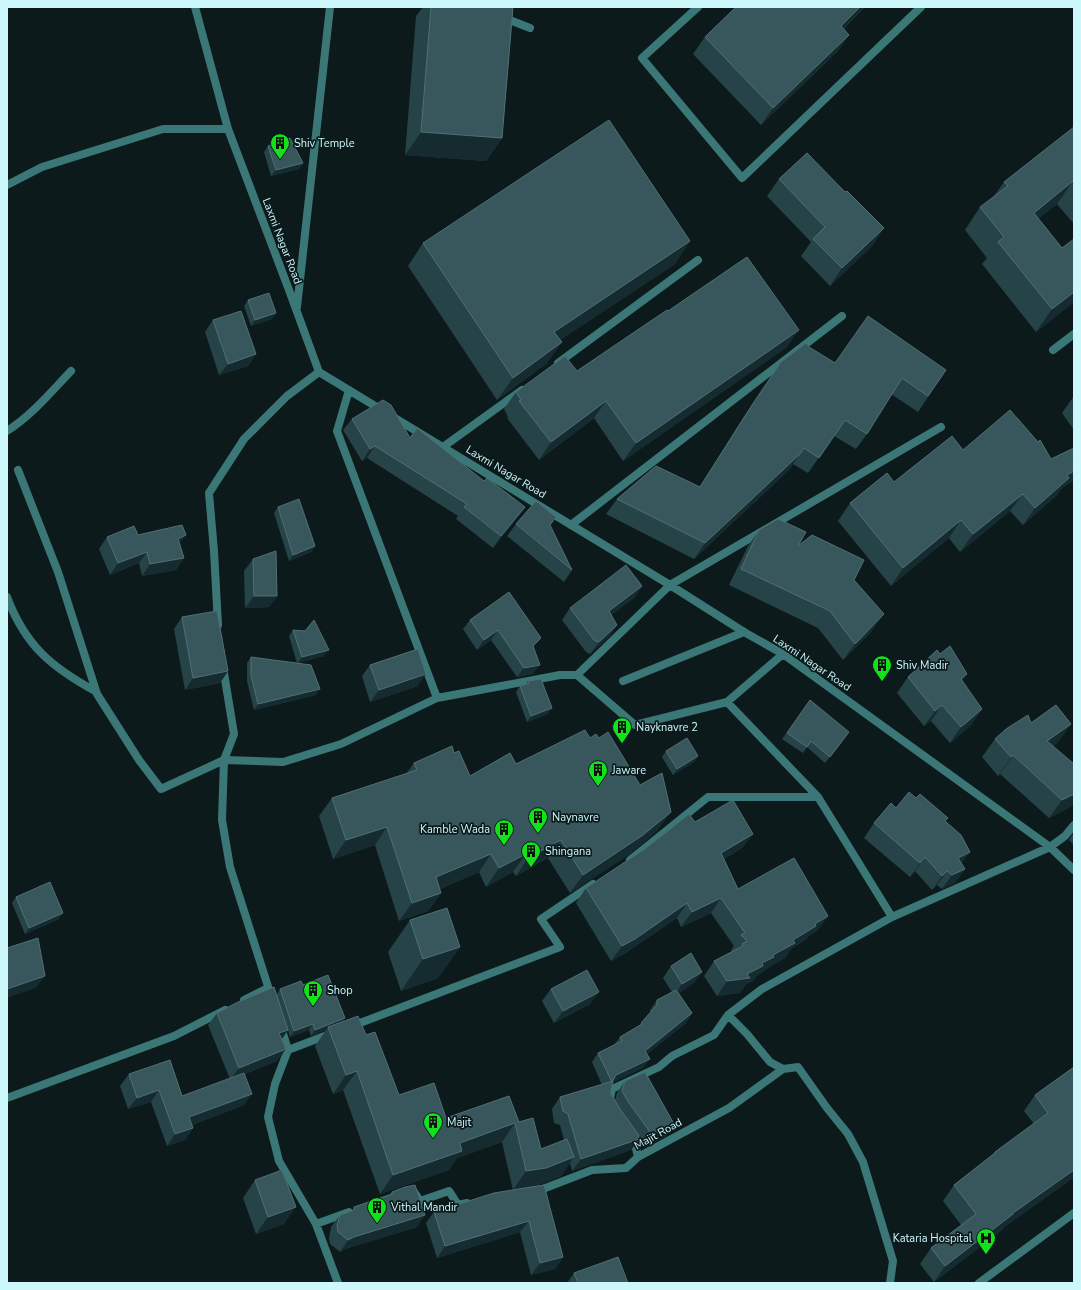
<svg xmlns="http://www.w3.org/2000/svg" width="1081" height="1290" viewBox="0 0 1081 1290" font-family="'Nunito Sans',sans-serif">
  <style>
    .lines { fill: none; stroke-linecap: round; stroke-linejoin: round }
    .lane { stroke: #3b7776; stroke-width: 8 }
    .street { stroke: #3b7776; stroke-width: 8 }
    .wall { fill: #264448 }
    .shaded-wall { fill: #152b2f }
    .building { fill: #38575c; stroke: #4f7075 }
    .labels { text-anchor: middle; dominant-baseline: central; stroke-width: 3.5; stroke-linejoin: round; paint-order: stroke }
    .poi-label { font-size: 11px; fill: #ccf8fb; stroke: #0d1a1c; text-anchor: start }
    .street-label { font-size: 11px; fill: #ccf8fb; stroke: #0d1a1c }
  </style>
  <rect width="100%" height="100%" fill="#0d1a1c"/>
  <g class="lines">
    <path class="lane" d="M 558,363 L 698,260
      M 443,447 L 522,390
      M 571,525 L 842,316
      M 623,681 L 744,632"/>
    <path class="street" d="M 195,7 L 228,129 L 289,290 L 319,372 L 670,585 L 744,632 L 783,654 L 1050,847 L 1074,870
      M 698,7 L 642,58 L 742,178 L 921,7
      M 502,17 L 530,28
      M 7,185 L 42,167 L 163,129 L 228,129
      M 297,307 L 330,7
      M 1053,350 L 1074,334
      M 349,390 L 337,431 L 437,698
      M 7,431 C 32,415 51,392 71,371
      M 18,470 L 58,572 L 97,694 L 139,760 L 161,789 L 224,760 L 283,762 L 341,744 L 437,698 L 560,675 L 577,675 L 635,725 L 727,702 L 783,654
      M 7,597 C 25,645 51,667 95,691
      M 218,625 L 214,551 L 209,493 L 244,439 L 287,396 L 319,372
      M 223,667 L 234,734 L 224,760 L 222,820 L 230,867 L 272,999
      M 577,675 L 670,585 L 941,427
      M 727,702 L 818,797 L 892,917
      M 630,860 L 708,797 L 818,797
      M 244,1000 L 268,988
      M 728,1015 L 747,1034 L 770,1062 L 783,1069 L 798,1067 L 827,1108 L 848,1134 L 863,1162 L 893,1261 L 890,1283
      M 352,1026 L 560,947 L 541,919 L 593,884
      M 281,1027 L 288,1050 L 275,1084 L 268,1117 L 279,1161 L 316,1224 L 338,1283
      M 288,1050 L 330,1034
      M 7,1098 L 174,1036 L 225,1010
      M 609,1103 L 612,1089 L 659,1067 L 672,1056 L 714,1035 L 728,1015 L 762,989 L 892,917 L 1050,847 L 1065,836 L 1074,825
      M 629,1136 L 635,1144 L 638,1157
      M 535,1192 L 592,1170 L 626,1168 L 638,1157 L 729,1108 L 783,1069
      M 415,1193 L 420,1201 L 449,1191 L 458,1205 L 467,1203
      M 316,1224 L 349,1212
      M 979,1283 L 1074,1213"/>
  </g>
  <path class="wall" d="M 423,7 L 513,7 L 502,138 L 486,161 L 405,155 L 416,16 Z
    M 736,7 L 865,7 L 844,29 L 849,35 L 837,52 L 761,125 L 693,54 L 705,37 Z
    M 1074,127 L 1074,224 L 1057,204 L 1038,219 L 1062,248 L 1074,239 L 1074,302 L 1036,332 L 982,264 L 987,258 L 965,230 L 980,207 L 994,196 L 1004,182 Z
    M 268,146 L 303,163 L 299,169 L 271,176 L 264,152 Z
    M 779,179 L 845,192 L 884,228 L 872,246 L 830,286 L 801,256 L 811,242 L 767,196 Z
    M 690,241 L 675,264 L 560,340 L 562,342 L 546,364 L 497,400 L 408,266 L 423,243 Z
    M 248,300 L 272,319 L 251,326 L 244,306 Z
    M 668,311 L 787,347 L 623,461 L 594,418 L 539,460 L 507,418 L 508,417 L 504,409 L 516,392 L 577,371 Z
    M 213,320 L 256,354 L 248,366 L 219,375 L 205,332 Z
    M 809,347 L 835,363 L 946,370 L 918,412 L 891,394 L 867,434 L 856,449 L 834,436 L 808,473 L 793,464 L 789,470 L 694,559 L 606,514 L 617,499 L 700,486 L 743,418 L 781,362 Z
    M 1074,396 L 1074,430 L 1062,413 Z
    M 352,419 L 410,438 L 484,481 L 525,507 L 516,519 L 493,548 L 456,519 L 458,516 L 367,458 L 362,461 L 343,430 Z
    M 1074,448 L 1074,480 L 1062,488 L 1057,495 L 1023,525 L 1010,511 L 960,552 L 949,538 L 891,586 L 838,521 L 850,503 L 963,450 L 1051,459 Z
    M 278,507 L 315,546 L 311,552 L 289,561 L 274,513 Z
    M 516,524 L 572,570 L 564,582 L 507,536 Z
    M 759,530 L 798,546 L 854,580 L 872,631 L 843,660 L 818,628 L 729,585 L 748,546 Z
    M 138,535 L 180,544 L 184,558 L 176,570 L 142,576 L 139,563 L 110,575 L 99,549 L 107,537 Z
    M 253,559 L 277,596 L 269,607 L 245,608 L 244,571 Z
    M 642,586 L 634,598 L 611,615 L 617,625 L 609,637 L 590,654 L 586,652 L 562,620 L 570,608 Z
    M 509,592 L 534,648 L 533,674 L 517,677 L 491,640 L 477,650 L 463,629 L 470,620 Z
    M 182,617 L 228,671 L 220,683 L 185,690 L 174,629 Z
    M 293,630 L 324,656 L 298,663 L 316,695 L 254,710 L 247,681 L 247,663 L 251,657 L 297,663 L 289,636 Z
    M 940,654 L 967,674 L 962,681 L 982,709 L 971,725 L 950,743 L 931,721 L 924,726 L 897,693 L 908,677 Z
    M 370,665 L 418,686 L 370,702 L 362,676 Z
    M 528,681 L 548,714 L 527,722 L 516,692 L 520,686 L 526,684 Z
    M 810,700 L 845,738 L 825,763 L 807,747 L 803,753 L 782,739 Z
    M 1031,723 L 1071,724 L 1058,742 L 1053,746 L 1074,764 L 1074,805 L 1049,818 L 1000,774 L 998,776 L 982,757 L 995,739 Z
    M 590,738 L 658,830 L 630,854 L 570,893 L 548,858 L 516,876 L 513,872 L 486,887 L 479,872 L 440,889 L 441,893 L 428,911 L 399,921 L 375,845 L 333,859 L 319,816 L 332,798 L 406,774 L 414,763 L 454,753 L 470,776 L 516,764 Z
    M 666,751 L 698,756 L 694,762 L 673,775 L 662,757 Z
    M 896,808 L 945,821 L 961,863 L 965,869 L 955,883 L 942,889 L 937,885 L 932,890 L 915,871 L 910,877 L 864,838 L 874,823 Z
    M 695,822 L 753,834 L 742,848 L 724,859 L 738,889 L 828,916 L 817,931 L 809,936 L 805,940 L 791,949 L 785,958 L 766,969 L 763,972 L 757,975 L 753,981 L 746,984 L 740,993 L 717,996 L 704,976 L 714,961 L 732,952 L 731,950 L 734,946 L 711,913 L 681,927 L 677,918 L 624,954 L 611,961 L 576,903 L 586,888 Z
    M 1074,832 L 1074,845 L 1069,840 Z
    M 16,897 L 59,919 L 25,934 L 12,903 Z
    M 410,920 L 460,947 L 438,978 L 401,991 L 388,952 Z
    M 671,966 L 702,972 L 694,983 L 679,993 L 692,1013 L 686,1023 L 647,1054 L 643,1068 L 613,1082 L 611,1090 L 611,1094 L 615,1100 L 617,1093 L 625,1081 L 674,1124 L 666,1136 L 643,1148 L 639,1140 L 631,1150 L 572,1171 L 570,1163 L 561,1176 L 533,1187 L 513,1190 L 502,1142 L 457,1158 L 449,1170 L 380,1194 L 343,1090 L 333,1094 L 315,1046 L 326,1030 L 311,1036 L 309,1030 L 290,1037 L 288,1030 L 281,1039 L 277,1061 L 245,1074 L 244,1105 L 192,1125 L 193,1128 L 185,1140 L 167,1146 L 151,1102 L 128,1109 L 120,1086 L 129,1074 L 182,1096 L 230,1079 L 208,1025 L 217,1013 L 277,994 L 280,989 L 303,985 L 345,1018 L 343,1021 L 366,1035 L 399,1095 L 446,1118 L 519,1122 L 541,1149 L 564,1140 L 560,1125 L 554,1123 L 552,1109 L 560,1097 L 602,1085 L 592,1062 L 598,1053 L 614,1045 L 620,1037 L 639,1026 L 650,1013 L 650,1010 L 657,1000 L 672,992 L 663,978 Z
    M 551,989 L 590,1004 L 554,1023 L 542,1001 Z
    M 1074,1067 L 1074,1180 L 1073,1178 L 1004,1227 L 1002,1230 L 934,1282 L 920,1264 L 931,1248 L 961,1225 L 943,1201 L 954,1185 L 992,1155 L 995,1152 L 1034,1124 L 1024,1111 L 1035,1095 Z
    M 255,1180 L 284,1224 L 256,1234 L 243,1198 Z
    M 544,1185 L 563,1257 L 555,1269 L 531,1275 L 520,1232 L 437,1258 L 426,1223 L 434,1212 Z
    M 392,1192 L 417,1227 L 345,1249 L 340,1252 L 330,1244 L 329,1238 L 331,1227 L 340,1215 L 352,1211 L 354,1207 L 390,1194 Z
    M 574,1273 L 628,1283 L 567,1283 Z"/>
  <path class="shaded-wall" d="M 860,7 L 865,7 L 829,44 L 841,26 Z
    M 849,35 L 837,52 L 761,125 L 773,108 Z
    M 421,132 L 502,138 L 486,161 L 405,155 Z
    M 303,163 L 299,169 L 271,176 L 276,170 Z
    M 1073,181 L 1057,204 L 1018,235 L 1034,213 Z
    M 884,228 L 872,246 L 830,286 L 842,268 Z
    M 690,241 L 675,264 L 539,354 L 554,332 Z
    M 1074,292 L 1074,302 L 1036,332 L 1052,309 Z
    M 276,313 L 272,319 L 251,326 L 255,320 Z
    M 799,330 L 787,347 L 623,461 L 636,443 Z
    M 562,342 L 546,364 L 497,400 L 513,378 Z
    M 256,354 L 248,366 L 219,375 L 228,364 Z
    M 606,401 L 594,418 L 539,460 L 551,442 Z
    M 375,446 L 367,458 L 362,461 L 370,449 Z
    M 800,454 L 789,470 L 694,559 L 705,543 Z
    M 1074,471 L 1074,480 L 1062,488 L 1057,495 L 1023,525 L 1035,508 L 1067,475 Z
    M 1023,494 L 1010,511 L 960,552 L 973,534 Z
    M 525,507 L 516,519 L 493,548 L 501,536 Z
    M 961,520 L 949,538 L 891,586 L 903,568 Z
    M 186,535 L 177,547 L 178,539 Z
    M 315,546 L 311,552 L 289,561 L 293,555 Z
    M 147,552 L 139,563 L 110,575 L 118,563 Z
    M 184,558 L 176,570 L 142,576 L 150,564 Z
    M 642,586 L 634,598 L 600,623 L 609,611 Z
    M 254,596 L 277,596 L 269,607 L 245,608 Z
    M 884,614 L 872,631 L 843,660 L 855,644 Z
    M 617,625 L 609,637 L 590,654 L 599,642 Z
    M 498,630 L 491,640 L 477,650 L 484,640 Z
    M 329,650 L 324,656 L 298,663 L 302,657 Z
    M 540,665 L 533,674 L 517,677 L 524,668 Z
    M 228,671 L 220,683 L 185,690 L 193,678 Z
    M 426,674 L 418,686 L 370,702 L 379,690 Z
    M 967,674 L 956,690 L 961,679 Z
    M 320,689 L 316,695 L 254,710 L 258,704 Z
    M 942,705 L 931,721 L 924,726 L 935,711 Z
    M 552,708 L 548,714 L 527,722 L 531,716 Z
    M 982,709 L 971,725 L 950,743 L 961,727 Z
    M 1071,724 L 1058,742 L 1034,760 L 1047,741 Z
    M 1013,755 L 1000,774 L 998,776 L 1011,757 Z
    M 698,756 L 694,762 L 673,775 L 677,769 Z
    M 1074,794 L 1074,805 L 1049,818 L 1062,800 Z
    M 671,812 L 658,830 L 630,854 L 570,893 L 583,875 Z
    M 387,827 L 375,845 L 333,859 L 346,840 Z
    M 753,834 L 742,848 L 710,867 L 721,853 Z
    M 561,840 L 548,858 L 516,876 L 528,858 Z
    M 970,852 L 960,866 L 958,858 Z
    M 491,854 L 479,872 L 423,896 L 436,877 Z
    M 526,854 L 513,872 L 486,887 L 499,868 Z
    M 925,857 L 915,871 L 910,877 L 920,863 Z
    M 965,869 L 955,883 L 942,889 L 952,875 Z
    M 947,871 L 937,885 L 932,890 L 942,876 Z
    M 441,893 L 428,911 L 399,921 L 412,903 Z
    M 721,898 L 711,913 L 681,927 L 692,912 Z
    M 687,903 L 677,918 L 624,954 L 611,961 L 622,946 Z
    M 63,913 L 59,919 L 25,934 L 29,928 Z
    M 828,916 L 817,931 L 809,936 L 805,940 L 791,949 L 785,958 L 766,969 L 763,972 L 757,975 L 753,981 L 746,984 L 740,993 L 717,996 L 727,981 L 747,974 L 773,955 L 815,924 Z
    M 460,947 L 438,978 L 401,991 L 423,959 Z
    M 702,972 L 694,983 L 674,996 L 682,984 Z
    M 45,976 L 36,988 L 7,998 L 7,989 Z
    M 599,992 L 590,1004 L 554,1023 L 563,1011 Z
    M 692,1013 L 686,1023 L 638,1061 L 645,1051 Z
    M 345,1018 L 341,1024 L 328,1027 L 326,1030 L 311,1036 L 315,1030 Z
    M 313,1024 L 309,1030 L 290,1037 L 294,1031 Z
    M 288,1030 L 280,1042 L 279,1033 Z
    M 286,1049 L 277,1061 L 230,1080 L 239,1068 Z
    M 650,1059 L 643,1068 L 611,1083 L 616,1075 Z
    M 357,1071 L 343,1090 L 333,1094 L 346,1075 Z
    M 159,1090 L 151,1102 L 128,1109 L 137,1098 Z
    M 252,1094 L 244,1105 L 181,1129 L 189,1117 Z
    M 515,1123 L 502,1142 L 457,1158 L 449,1170 L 380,1194 L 393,1175 L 460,1143 Z
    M 674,1124 L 666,1136 L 643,1148 L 651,1136 Z
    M 193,1128 L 185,1140 L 167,1146 L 175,1134 Z
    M 639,1139 L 631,1150 L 572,1171 L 581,1159 Z
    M 574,1157 L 561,1176 L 533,1187 L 513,1190 L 526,1171 Z
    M 1074,1170 L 1074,1177 L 1073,1178 L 1004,1227 L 1002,1230 L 934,1282 L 945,1266 L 1013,1213 Z
    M 296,1207 L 284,1224 L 256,1234 L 268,1217 Z
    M 425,1215 L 417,1227 L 345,1249 L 340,1252 L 348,1240 L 354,1237 Z
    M 529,1221 L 520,1232 L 437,1258 L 445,1246 Z
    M 563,1257 L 555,1269 L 531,1275 L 540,1263 Z"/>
  <path class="building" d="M 431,7 L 513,7 L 502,138 L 421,132 Z
    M 736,7 L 860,7 L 841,26 L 849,35 L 773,108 L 705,37 Z
    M 609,120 L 690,241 L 554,332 L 562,342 L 513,378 L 423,243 Z
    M 1074,127 L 1074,182 L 1073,181 L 1034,213 L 1062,248 L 1074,239 L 1074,292 L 1052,309 L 998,242 L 1004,237 L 980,207 L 1008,186 L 1004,182 Z
    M 290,138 L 303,163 L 276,170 L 268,146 Z
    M 807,153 L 845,192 L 847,191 L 884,228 L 842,268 L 813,239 L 825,227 L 779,179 Z
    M 747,257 L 799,330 L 636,443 L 606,401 L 551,442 L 519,401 L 521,400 L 516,392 L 565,356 L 577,371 L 667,310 L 668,311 Z
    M 269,293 L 276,313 L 255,320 L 248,300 Z
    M 241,311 L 256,354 L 228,364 L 213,320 Z
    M 868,316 L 946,370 L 928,396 L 902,378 L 867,434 L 845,420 L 819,458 L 804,448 L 800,454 L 705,543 L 617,499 L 656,466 L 700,487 L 754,402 L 781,362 L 806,343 L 809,347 L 835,363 Z
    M 383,400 L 391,405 L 410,438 L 417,428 L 484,481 L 487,478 L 525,507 L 501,536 L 464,507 L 467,504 L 375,446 L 370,449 L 352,419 Z
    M 1010,410 L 1038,442 L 1040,440 L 1051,459 L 1074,448 L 1074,471 L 1067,475 L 1069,478 L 1035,508 L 1023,494 L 973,534 L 961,520 L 903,568 L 850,503 L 887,473 L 894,482 L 952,436 L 963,450 Z
    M 299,499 L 315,546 L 293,555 L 278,507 Z
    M 536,501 L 556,517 L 550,525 L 572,570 L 516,524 Z
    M 778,519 L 806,532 L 798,546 L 812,535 L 864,560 L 854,580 L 884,614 L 855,644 L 830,611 L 741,569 L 759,530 Z
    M 182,525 L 186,535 L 178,539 L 184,558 L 150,564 L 147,552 L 118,563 L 107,537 L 134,526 L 138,535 Z
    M 276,551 L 277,596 L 254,596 L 253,559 Z
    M 626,565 L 642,586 L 609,611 L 617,625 L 599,642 L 594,640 L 570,608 Z
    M 509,592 L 541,638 L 533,646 L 540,665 L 524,668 L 498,630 L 484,640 L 470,620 Z
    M 217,611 L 228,671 L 193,678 L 182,617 Z
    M 314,620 L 329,650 L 302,657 L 293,630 L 305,631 Z
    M 950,646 L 967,674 L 961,679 L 982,709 L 961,727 L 942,705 L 935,711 L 908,677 L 937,650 L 940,654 Z
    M 418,649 L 426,674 L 379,690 L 370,665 Z
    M 251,657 L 311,665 L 320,689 L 258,704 L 251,675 Z
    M 541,679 L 552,708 L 531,716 L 520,686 L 529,683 L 528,681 Z
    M 810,700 L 849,732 L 830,757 L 811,741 L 807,747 L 787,733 Z
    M 1056,705 L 1071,724 L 1047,741 L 1074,764 L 1074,794 L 1062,800 L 1013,755 L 1011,757 L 995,739 L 1006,729 L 1028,715 L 1031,723 Z
    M 585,730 L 590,738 L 596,734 L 599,738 L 608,732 L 640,785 L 662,773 L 671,812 L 643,835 L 583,875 L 561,840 L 528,858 L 526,854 L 499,868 L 491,854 L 436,877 L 441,893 L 412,903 L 387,827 L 346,840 L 332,798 L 417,770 L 414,763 L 452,746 L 454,753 L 459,751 L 470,776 L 510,753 L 516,764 Z
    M 687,738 L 698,756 L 677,769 L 666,751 Z
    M 909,792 L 916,798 L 920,794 L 948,818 L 945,821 L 961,835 L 970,852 L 958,858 L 965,869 L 952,875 L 947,871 L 942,876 L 925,857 L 920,863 L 874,823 L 891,803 L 896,808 Z
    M 733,800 L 753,834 L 721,853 L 738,889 L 794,858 L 828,916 L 815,924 L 816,926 L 793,940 L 795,943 L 773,955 L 774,957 L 762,963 L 763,966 L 747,974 L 750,978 L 727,981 L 714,961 L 743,946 L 742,944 L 747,941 L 741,935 L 745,933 L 721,898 L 692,912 L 687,903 L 635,939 L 622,946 L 586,888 L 646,848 L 689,814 L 695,822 Z
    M 50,882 L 63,913 L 29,928 L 16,897 Z
    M 447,908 L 460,947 L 423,959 L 410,920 Z
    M 38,938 L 45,976 L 7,989 L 7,948 Z
    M 691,953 L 702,972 L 682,984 L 671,966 Z
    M 587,970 L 599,992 L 563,1011 L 551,989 Z
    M 328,975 L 345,1018 L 315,1030 L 313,1024 L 294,1031 L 280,989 L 301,981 L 303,985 Z
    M 274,987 L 288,1030 L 279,1033 L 286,1049 L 239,1068 L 217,1013 L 238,1002 Z
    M 676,990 L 692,1013 L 645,1051 L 650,1059 L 616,1075 L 612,1082 L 598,1053 L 622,1041 L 620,1037 L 642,1024 L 641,1023 L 657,1005 L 657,1000 Z
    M 358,1016 L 366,1035 L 375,1032 L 399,1095 L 434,1083 L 446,1118 L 509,1096 L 519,1122 L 533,1118 L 541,1149 L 567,1139 L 574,1157 L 546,1168 L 526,1171 L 515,1123 L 460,1143 L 462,1151 L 393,1175 L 357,1071 L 346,1075 L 328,1027 Z
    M 170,1060 L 182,1096 L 244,1073 L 252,1094 L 189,1117 L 193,1128 L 175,1134 L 159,1090 L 137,1098 L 129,1074 Z
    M 1074,1067 L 1074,1170 L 1013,1213 L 1013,1214 L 945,1266 L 931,1248 L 976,1214 L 954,1185 L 995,1153 L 995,1152 L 1048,1113 L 1035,1095 Z
    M 645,1072 L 674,1124 L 651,1136 L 648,1129 L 629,1103 L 622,1091 L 625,1081 Z
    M 613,1081 L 611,1090 L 611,1094 L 620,1109 L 638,1134 L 639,1139 L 581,1159 L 568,1114 L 563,1111 L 560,1097 Z
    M 282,1170 L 296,1207 L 268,1217 L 255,1180 Z
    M 415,1185 L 425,1215 L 354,1237 L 348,1240 L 338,1232 L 337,1226 L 340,1215 L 354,1210 L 354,1207 L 392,1194 L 392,1192 L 405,1187 Z
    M 544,1185 L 563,1257 L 540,1263 L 529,1221 L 445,1246 L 434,1212 L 494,1193 Z
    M 618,1257 L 628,1283 L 578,1283 L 574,1273 Z"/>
  <defs>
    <symbol id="building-pin" viewBox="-11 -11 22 30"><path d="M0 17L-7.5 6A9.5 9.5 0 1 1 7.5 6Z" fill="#12e11b" stroke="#0d1a1c"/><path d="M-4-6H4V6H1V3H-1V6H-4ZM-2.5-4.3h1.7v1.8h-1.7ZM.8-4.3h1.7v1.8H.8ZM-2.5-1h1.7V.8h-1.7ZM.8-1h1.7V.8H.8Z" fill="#111"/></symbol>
    <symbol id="hospital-pin" viewBox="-11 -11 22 30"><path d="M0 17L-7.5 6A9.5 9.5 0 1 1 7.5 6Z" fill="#12e11b" stroke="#0d1a1c"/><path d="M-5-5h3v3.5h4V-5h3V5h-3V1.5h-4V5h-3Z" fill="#111"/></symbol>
  </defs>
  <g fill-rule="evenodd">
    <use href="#building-pin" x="269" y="132" width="22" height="30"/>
    <use href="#building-pin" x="871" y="654" width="22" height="30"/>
    <use href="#building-pin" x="611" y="716" width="22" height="30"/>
    <use href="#building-pin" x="587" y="759" width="22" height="30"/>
    <use href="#building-pin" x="527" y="806" width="22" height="30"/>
    <use href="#building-pin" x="493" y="818" width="22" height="30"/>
    <use href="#building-pin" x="520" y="840" width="22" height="30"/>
    <use href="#building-pin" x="302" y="979" width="22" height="30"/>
    <use href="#building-pin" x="422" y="1111" width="22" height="30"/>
    <use href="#building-pin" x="366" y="1196" width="22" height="30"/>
    <use href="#hospital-pin" x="975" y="1227" width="22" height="30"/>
  </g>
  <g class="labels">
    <g class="poi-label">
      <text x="294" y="143">Shiv Temple</text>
      <text x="896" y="665">Shiv Madir</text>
      <text x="636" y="727">Nayknavre 2</text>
      <text x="612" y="770">Jaware</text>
      <text x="552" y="817">Naynavre</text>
      <text x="490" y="829" text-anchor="end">Kamble Wada</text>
      <text x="545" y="851">Shingana</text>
      <text x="327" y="990">Shop</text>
      <text x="447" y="1122">Majit</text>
      <text x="391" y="1207">Vithal Mandir</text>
      <text x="972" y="1238" text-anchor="end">Kataria Hospital</text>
    </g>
    <g class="street-label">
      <text transform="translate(282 241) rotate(69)">Laxmi Nagar Road</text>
      <text transform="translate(506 472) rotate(31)">Laxmi Nagar Road</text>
      <text transform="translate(812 663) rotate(34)">Laxmi Nagar Road</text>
      <text transform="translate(658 1134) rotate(-29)">Majit Road</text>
    </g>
  </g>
  <rect width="1081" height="1290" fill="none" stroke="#ccf8fb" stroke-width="16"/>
</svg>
